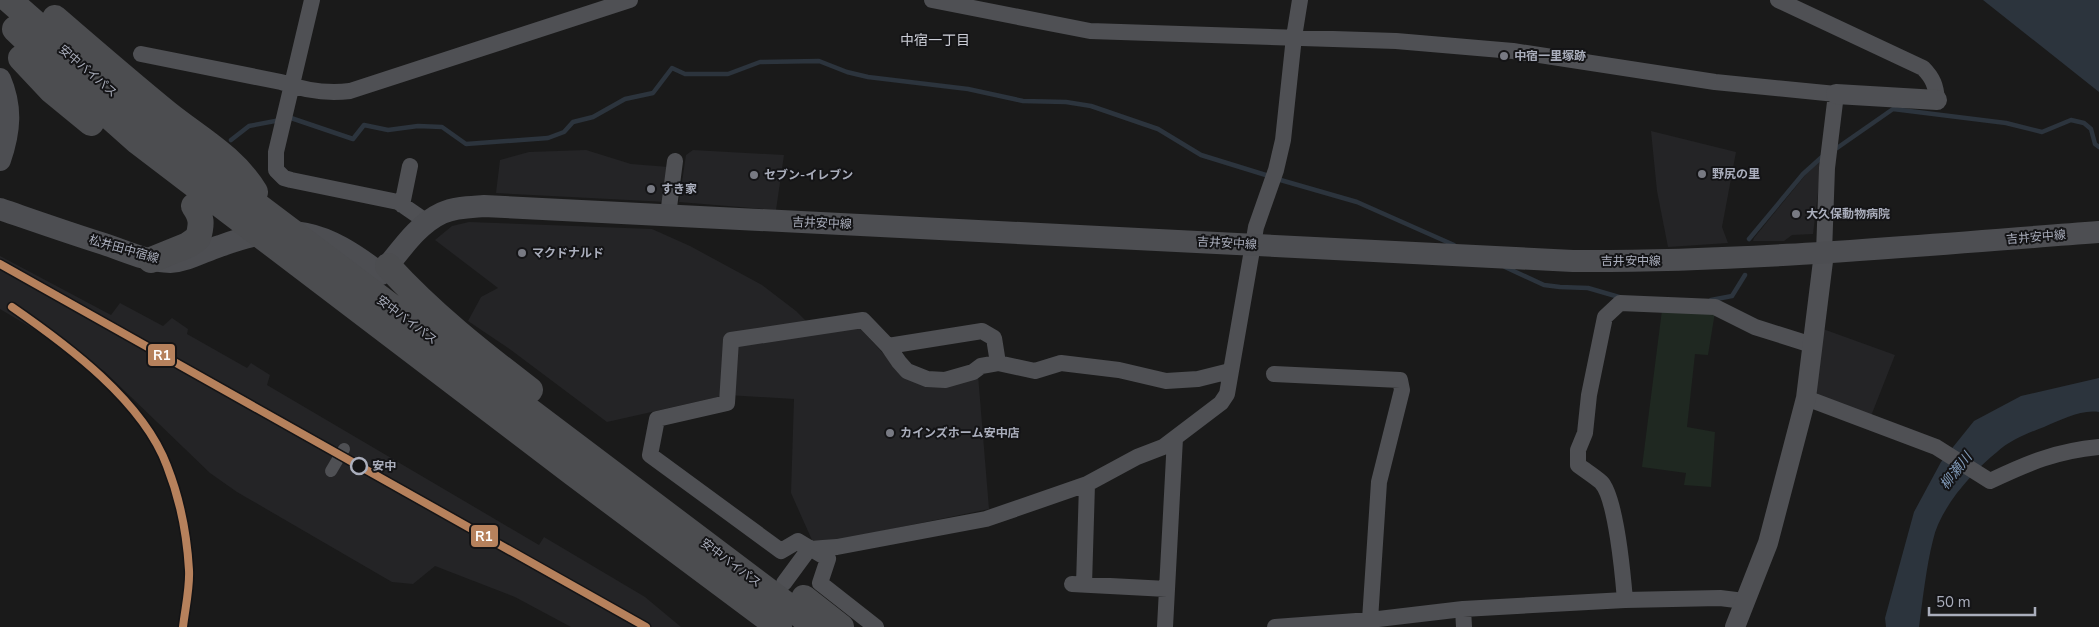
<svg xmlns="http://www.w3.org/2000/svg" width="2099" height="627" viewBox="0 0 2099 627" font-family="'Nunito Sans','Noto Sans JP',sans-serif">
  <style>
    .built { fill: #242426 }
    .green { fill: #1f2821 }
    .water { fill: #2c343d }
    .lines { fill: none; stroke-linecap: round; stroke-linejoin: round }
    .stream { stroke: #2c343d; stroke-width: 4.5 }
    .pedestrian { stroke: #4f5054; stroke-width: 12 }
    .minor { stroke: #4f5054; stroke-width: 16 }
    .tertiary { stroke: #4f5054; stroke-width: 20 }
    .secondary { stroke: #4d4e52; stroke-width: 22 }
    .trunk { stroke: #4c4d50; stroke-width: 26 }
    .rail-1-casing { stroke: #141416; stroke-width: 11 }
    .rail-1 { stroke: #b6815c; stroke-width: 8 }
    .poi-dot { fill: #787a83; stroke: #141416; stroke-width: 2 }
    .stop-dot { fill: #141416; stroke: #aaaebc; stroke-width: 2.5 }
    .labels { text-anchor: middle; dominant-baseline: central; stroke-width: 4; stroke-linejoin: round; paint-order: stroke }
    .poi-label { font-size: 12px; font-weight: bold; fill: #aaaebc; stroke: #141416; text-anchor: start }
    .street-label { font-size: 12px; fill: #aaaebc; stroke: #141416 }
    .stop-label { font-size: 12px; font-weight: bold; fill: #aaaebc; stroke: #141416; text-anchor: start }
    .neighbourhood-label { font-size: 14px; fill: #ccced7; stroke: #141416 }
    .water-label { font-size: 14px; font-style: italic; fill: #809ab8; stroke: #141416 }
    .line-badge { stroke: #141416; stroke-width: 2 }
    .badge-label { font-size: 14px; text-anchor: middle; font-weight: bold; fill: #fff }
  </style>
  <rect width="100%" height="100%" fill="#1a1a1a"/>
  <path class="built" d="M 1651,131 L 1736,152 L 1722,227 L 1728,243 L 1668,247 L 1657,191 Z
    M 586,150 L 631,164 L 669,167 L 667,202 L 496,193 L 500,160 L 529,152 Z
    M 693,150 L 784,155 L 776,210 L 679,202 L 686,155 Z
    M 1822,160 L 1813,234 L 1792,235 L 1784,241 L 1753,241 L 1754,238 L 1807,173 Z
    M 469,222 L 652,229 L 690,246 L 762,285 L 796,311 L 806,321 L 859,327 L 903,375 L 978,375 L 989,509 L 833,541 L 812,540 L 791,493 L 794,399 L 727,395 L 607,422 L 511,350 L 468,321 L 481,297 L 498,288 L 435,240 L 452,226 Z
    M 0,256 L 111,315 L 120,303 L 163,326 L 172,318 L 188,329 L 187,334 L 247,368 L 251,363 L 270,375 L 267,385 L 539,545 L 544,537 L 645,597 L 681,627 L 571,627 L 515,597 L 435,566 L 413,584 L 392,582 L 237,492 L 210,473 L 104,371 L 0,309 Z
    M 1823,329 L 1895,355 L 1871,416 L 1821,398 L 1814,389 Z"/>
  <path class="green" d="M 1662,310 L 1715,312 L 1708,355 L 1695,354 L 1687,427 L 1715,432 L 1711,487 L 1684,485 L 1686,473 L 1642,467 Z"/>
  <path class="water" d="M 1983,0 L 2099,0 L 2099,92 Z
    M 2099,378 L 2099,412 C 2082,409 2060,420 2044,427 C 2028,433 2010,440 1997,452 C 1972,472 1940,508 1933,540 C 1926,568 1923,598 1919,627 L 1886,627 L 1885,618 L 1914,512 L 1941,462 L 1974,421 L 2021,396 Z"/>
  <g class="lines">
    <path class="stream" d="M 231,140 L 249,126 L 291,118 L 353,139 L 364,125 L 388,130 L 418,126 L 442,127 L 466,144 L 548,138 L 564,132 L 573,122 L 593,117 L 625,99 L 653,93 L 672,68 L 685,74 L 728,74 L 760,62 L 819,61 L 847,72 L 868,77 L 968,89 L 1023,101 L 1066,102 L 1091,106 L 1158,129 L 1201,155 L 1269,176
      M 1837,148 L 1893,109 L 2006,123 L 2042,132 L 2071,120 L 2084,123 L 2091,129 L 2095,144 L 2099,147
      M 1277,179 L 1357,202 L 1454,245
      M 1749,239 L 1803,174 L 1823,156
      M 1505,267 L 1544,285 L 1560,287 L 1588,288 L 1619,297
      M 1711,300 L 1732,296 L 1745,275"/>
    <path class="pedestrian" d="M 331,471 L 344,449"/>
    <path class="minor" d="M 312,0 L 276,152 L 276,170 L 284,178 L 291,180 L 398,202 L 427,222
      M 932,0 L 1090,31 L 1396,41 L 1513,51 L 1715,82 L 1836,94 L 1827,168 L 1824,253
      M 1778,0 L 1923,68 C 1933,78 1936,86 1937,100
      M 141,54 L 281,82 C 303,90 327,94 350,91 L 630,0
      M 402,205 L 410,166
      M 668,215 L 675,161
      M 888,346 L 982,331 L 994,338 L 998,363
      M 1274,374 L 1400,380 L 1402,390 L 1379,482 L 1370,620
      M 1806,398 L 1936,447 L 1990,481 C 2028,463 2056,451 2099,447
      M 784,583 L 809,549 L 837,547 L 986,519 L 1087,484 L 1137,457 L 1163,447 L 1221,403 L 1227,394 L 1256,227 L 1276,170 L 1283,140 L 1294,37 L 1300,0
      M 1072,584 L 1167,589
      M 1084,585 L 1087,484
      M 1625,600 C 1623,576 1616,497 1601,482 C 1594,476 1586,471 1578,465 L 1578,450 L 1585,433 L 1589,395 L 1605,317 L 1620,303 L 1715,307 L 1755,327 L 1812,345
      M 1463,609 L 1464,627
      M 876,627 L 820,583 L 828,559 L 798,541 L 781,551 L 650,455 L 657,419 L 727,403 L 731,340 L 863,320 L 888,346 L 899,362 L 907,371 L 927,379 L 945,380 L 973,372 L 981,366 L 998,363 L 1035,371 L 1061,363 L 1119,370 L 1166,381 L 1198,379 L 1230,371
      M 1165,627 L 1175,438
      M 1275,627 L 1370,620 L 1463,609 L 1625,600 L 1720,598 L 1744,601"/>
    <path class="tertiary" d="M 1836,94 L 1937,100
      M 1735,627 L 1768,543 L 1806,398 L 1824,253"/>
    <path class="secondary" d="M 0,79 C 12,107 10,131 0,160
      M 0,209 C 35,221 69,233 104,244 C 125,251 148,262 170,262 C 188,261 204,251 220,246 C 292,220 323,230 381,274 C 399,253 416,225 442,213 C 455,207 471,207 484,206 L 1573,261 C 1750,262 1923,245 2099,232"/>
    <path class="trunk" d="M 9,0 L 152,126 L 816,627
      M 55,18 C 92,50 129,82 167,113 C 198,138 234,157 255,192
      M 15,29 L 65,77 L 138,142 L 574,474 L 779,627
      M 21,58 L 52,91 L 91,123
      M 151,260 L 188,245 L 198,238 C 202,224 202,217 194,206
      M 388,266 C 431,313 480,352 530,390
      M 804,598 L 841,627"/>
    <defs>
      <path id="rail-1" d="M 0,264 L 646,627
        M 12,307 C 67,345 143,401 167,466 C 180,499 187,535 189,570 C 190,588 185,609 183,627"/>
    </defs>
    <use href="#rail-1" class="rail-1-casing"/>
    <use href="#rail-1" class="rail-1"/>
  </g>
  <g class="poi-dot">
    <circle cx="1504" cy="56" r="5"/>
    <circle cx="1702" cy="174" r="5"/>
    <circle cx="754" cy="175" r="5"/>
    <circle cx="651" cy="189" r="5"/>
    <circle cx="1796" cy="214" r="5"/>
    <circle cx="522" cy="253" r="5"/>
    <circle cx="890" cy="433" r="5"/>
  </g>
  <circle class="stop-dot" cx="359" cy="466" r="8"/>
  <g class="labels">
    <g class="poi-label">
      <text x="1514" y="56">中宿一里塚跡</text>
      <text x="1712" y="174">野尻の里</text>
      <text x="764" y="175">セブン-イレブン</text>
      <text x="661" y="189">すき家</text>
      <text x="1806" y="214">大久保動物病院</text>
      <text x="532" y="253">マクドナルド</text>
      <text x="900" y="433">カインズホーム安中店</text>
    </g>
    <g class="street-label">
      <text transform="translate(88 71) rotate(41)">安中バイパス</text>
      <text transform="translate(822 223) rotate(2)">吉井安中線</text>
      <text transform="translate(2036 237) rotate(-5)">吉井安中線</text>
      <text transform="translate(1227 243) rotate(3)">吉井安中線</text>
      <text transform="translate(124 249) rotate(16)">松井田中宿線</text>
      <text x="1631" y="261">吉井安中線</text>
      <text transform="translate(407 320) rotate(37)">安中バイパス</text>
      <text transform="translate(731 563) rotate(37)">安中バイパス</text>
    </g>
    <g class="stop-label">
      <text x="372" y="466">安中</text>
    </g>
    <g class="neighbourhood-label">
      <text x="935" y="40">中宿一丁目</text>
    </g>
    <g class="water-label">
      <text transform="translate(1956 471) rotate(-52)">柳瀬川</text>
    </g>
  </g>
  <g class="line-badge">
    <rect x="147" y="343" width="29" height="24" rx="5" fill="#b6815c"/>
    <rect x="470" y="524" width="29" height="24" rx="5" fill="#b6815c"/>
  </g>
  <g class="badge-label">
    <text x="162" y="360">R1</text>
    <text x="484" y="541">R1</text>
  </g>
  <path d="M1929 607v8h106v-8" fill="none" stroke="#aaaebc" stroke-width="2.5"/>
  <text x="1936" y="607" font-size="15" fill="#aaaebc" stroke="#141416" stroke-width="4" paint-order="stroke">50 m</text>
</svg>
